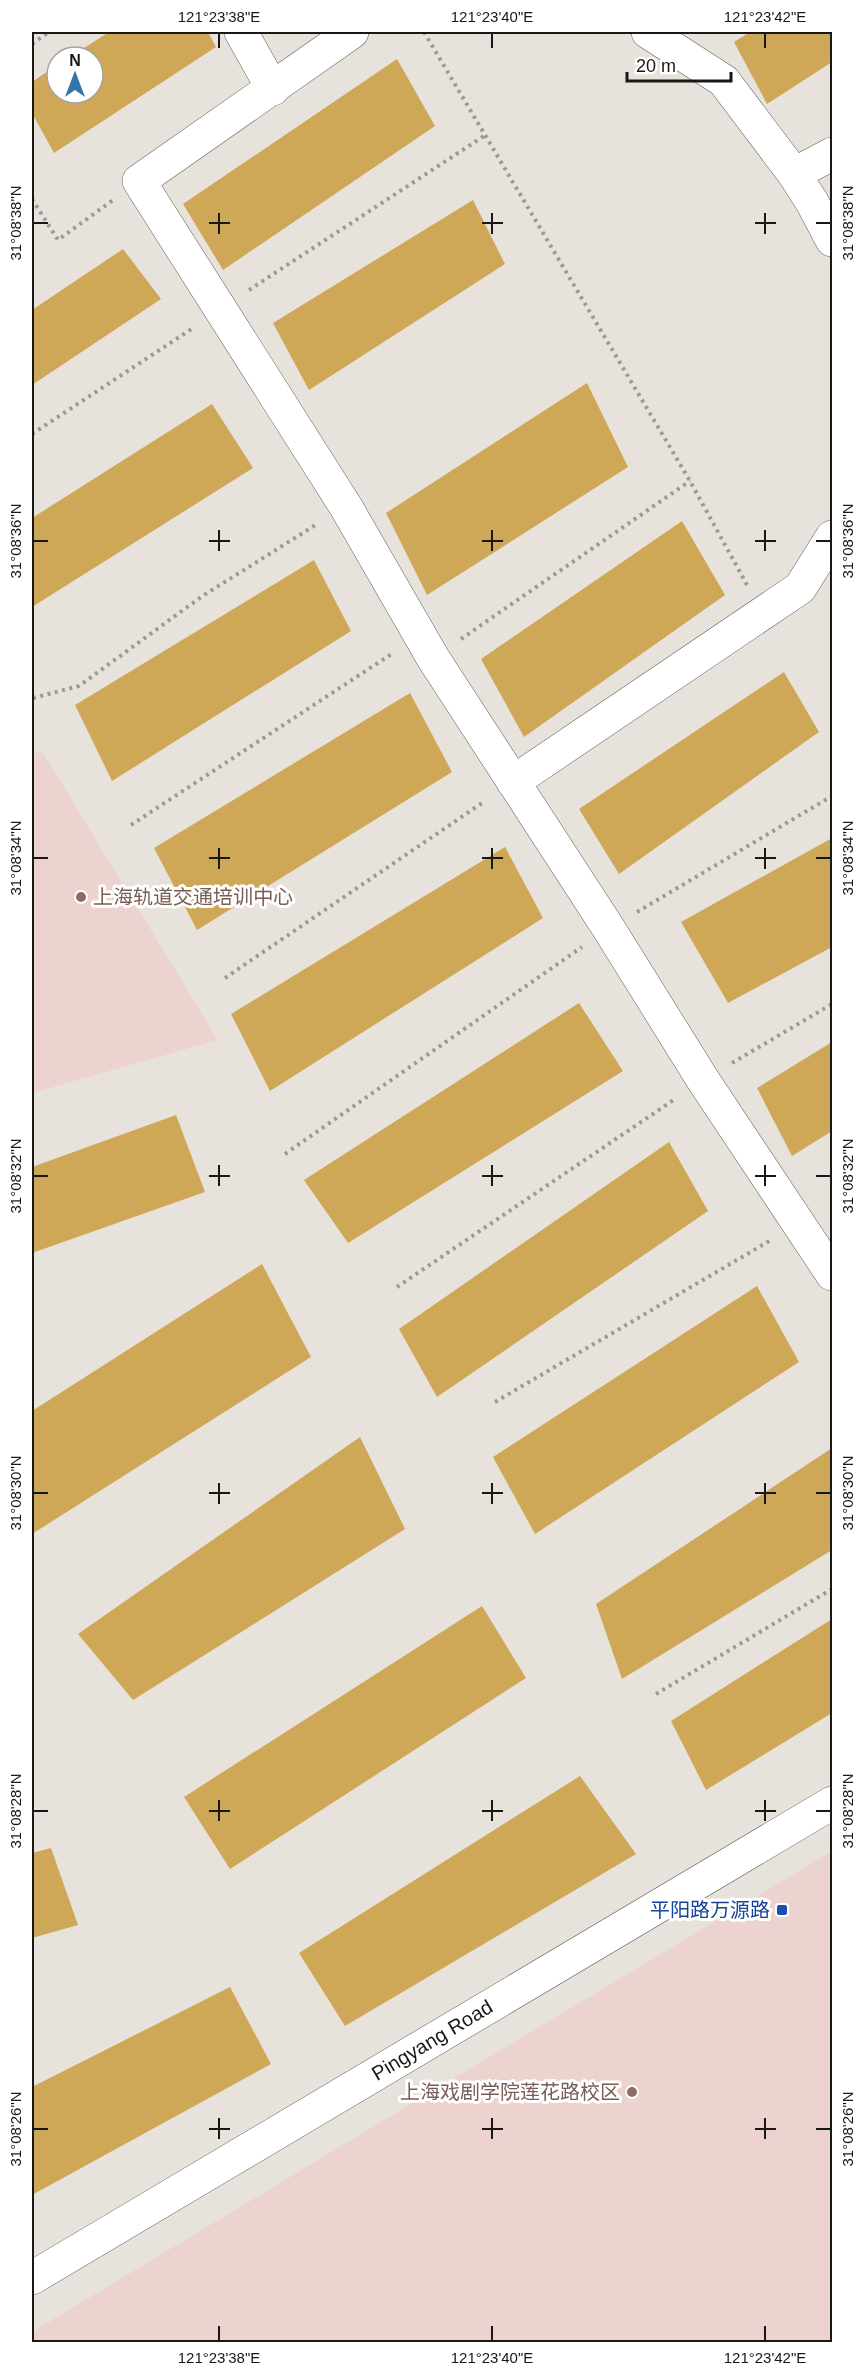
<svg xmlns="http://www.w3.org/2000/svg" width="864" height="2374" viewBox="0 0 864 2374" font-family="Arial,'Noto Sans SC',sans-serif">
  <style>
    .education { fill: #edd3cf }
    .building { fill: #cfa857 }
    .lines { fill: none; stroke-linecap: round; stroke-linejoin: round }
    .minor-casing { stroke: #636059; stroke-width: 34 }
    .path { stroke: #9d9a94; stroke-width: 4; stroke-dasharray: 3 4.5; stroke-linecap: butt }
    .minor { stroke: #fff; stroke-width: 33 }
    .ticks { fill: none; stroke: #191815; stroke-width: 2 }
    .education-dot { fill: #8d6e63; stroke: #fff; stroke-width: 2 }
    .transit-dot { fill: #1a4fb4; stroke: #fff; stroke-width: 2 }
    .labels { text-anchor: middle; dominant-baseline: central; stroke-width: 6; stroke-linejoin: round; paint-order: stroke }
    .education-label { font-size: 20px; fill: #785e54; stroke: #fff; text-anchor: start }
    .transit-label { font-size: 20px; fill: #164399; stroke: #fff; text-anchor: end }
    .street-label { font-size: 20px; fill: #191815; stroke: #fff }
    .neatline { fill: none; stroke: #191815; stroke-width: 2 }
    .ticks-label { font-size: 15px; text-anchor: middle; fill: #191815 }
  </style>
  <rect width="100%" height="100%" fill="#e7e3dc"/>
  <path class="education" d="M 42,751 L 218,1040 L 32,1093 L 32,754 Z
    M 832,1851 L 832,2342 L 32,2342 L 32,2332 Z"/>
  <path class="building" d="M 109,32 L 208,32 L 216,47 L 54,153 L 32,113 L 32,82 L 57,65 L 57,93 L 93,93 L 93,57 L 70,57 Z
    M 750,32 L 832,32 L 832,62 L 767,104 L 734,42 Z
    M 397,59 L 435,126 L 223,270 L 183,204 Z
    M 473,200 L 505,264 L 309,390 L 273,323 Z
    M 123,249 L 161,299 L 32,385 L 32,310 Z
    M 587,383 L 628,467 L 427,595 L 386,513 Z
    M 212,404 L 253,468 L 32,607 L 32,518 Z
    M 682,521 L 725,595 L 524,737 L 481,659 Z
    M 314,560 L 351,631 L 112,781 L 75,705 Z
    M 784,672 L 819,732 L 619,874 L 579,809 Z
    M 410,693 L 452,772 L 197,930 L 154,848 Z
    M 832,838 L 832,947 L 728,1003 L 681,922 Z
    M 505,847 L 543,918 L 270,1091 L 231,1014 Z
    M 579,1003 L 623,1071 L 348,1243 L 304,1180 Z
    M 832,1042 L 832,1131 L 792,1156 L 757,1088 Z
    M 176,1115 L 205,1192 L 32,1253 L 32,1167 Z
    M 669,1142 L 708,1211 L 437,1397 L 399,1329 Z
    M 262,1264 L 311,1357 L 32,1534 L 32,1411 Z
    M 757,1286 L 799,1362 L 535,1534 L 493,1457 Z
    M 360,1437 L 405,1529 L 133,1700 L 78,1634 Z
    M 832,1448 L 832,1550 L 622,1679 L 596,1604 Z
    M 482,1606 L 526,1678 L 230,1869 L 184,1797 Z
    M 832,1619 L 832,1713 L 706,1790 L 671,1721 Z
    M 580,1776 L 636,1854 L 345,2026 L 299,1953 Z
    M 51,1848 L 78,1925 L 32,1938 L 32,1853 Z
    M 230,1987 L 271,2064 L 32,2195 L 32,2087 Z"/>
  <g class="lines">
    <defs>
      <path id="minor" d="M 241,32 L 273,89
        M 352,32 L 139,181 L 346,507 L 433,658 L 609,929 L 703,1080 L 832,1274
        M 648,32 L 724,81 L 794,174 L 832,154
        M 794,174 L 812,202 L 832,240
        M 513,782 L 800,588 L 832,537
        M 32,2278 L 832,1803"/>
    </defs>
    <use href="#minor" class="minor-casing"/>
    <path class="path" d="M 424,32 L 690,481 L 747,585
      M 32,44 L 49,32
      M 32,199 L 58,240 L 113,200
      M 249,290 L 484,136
      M 32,434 L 193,328
      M 461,639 L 690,481
      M 33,698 L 79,686 L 201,597 L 317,524
      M 131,825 L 393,653
      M 637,912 L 832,796
      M 225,978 L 485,801
      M 732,1063 L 832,1004
      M 285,1154 L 582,947
      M 397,1287 L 675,1099
      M 495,1402 L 771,1240
      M 656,1694 L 832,1589"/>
    <use href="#minor" class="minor"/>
  </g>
  <path class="ticks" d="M 219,33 L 219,48M 492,33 L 492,48M 765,33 L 765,48M 219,213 L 219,234M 492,213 L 492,234M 765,213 L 765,234M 33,223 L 48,223M 209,223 L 230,223M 482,223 L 503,223M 755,223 L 776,223M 816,223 L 831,223M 219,530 L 219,551M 492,530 L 492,551M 765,530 L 765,551M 33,541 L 48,541M 209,541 L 230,541M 482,541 L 503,541M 755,541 L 776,541M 816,541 L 831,541M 219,848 L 219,869M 492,848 L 492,869M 765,848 L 765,869M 33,858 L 48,858M 209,858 L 230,858M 482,858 L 503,858M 755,858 L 776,858M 816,858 L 831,858M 219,1165 L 219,1186M 492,1165 L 492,1186M 765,1165 L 765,1186M 33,1176 L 48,1176M 209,1176 L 230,1176M 482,1176 L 503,1176M 755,1176 L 776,1176M 816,1176 L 831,1176M 219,1483 L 219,1504M 492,1483 L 492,1504M 765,1483 L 765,1504M 33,1493 L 48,1493M 209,1493 L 230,1493M 482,1493 L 503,1493M 755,1493 L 776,1493M 816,1493 L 831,1493M 219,1800 L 219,1821M 492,1800 L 492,1821M 765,1800 L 765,1821M 33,1811 L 48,1811M 209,1811 L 230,1811M 482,1811 L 503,1811M 755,1811 L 776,1811M 816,1811 L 831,1811M 219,2118 L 219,2139M 492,2118 L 492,2139M 765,2118 L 765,2139M 33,2129 L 48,2129M 209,2129 L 230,2129M 482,2129 L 503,2129M 755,2129 L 776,2129M 816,2129 L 831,2129M 219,2326 L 219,2341M 492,2326 L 492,2341M 765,2326 L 765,2341"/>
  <g class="education-dot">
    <circle cx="81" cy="897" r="6"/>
    <circle cx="632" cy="2092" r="6"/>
  </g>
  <rect class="transit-dot" x="776" y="1904" width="12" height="12" rx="3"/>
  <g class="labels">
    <g class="education-label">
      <text x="93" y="897">上海轨道交通培训中心</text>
      <text x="620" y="2092" text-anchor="end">上海戏剧学院莲花路校区</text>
    </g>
    <g class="transit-label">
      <text x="770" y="1910">平阳路万源路</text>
    </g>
    <g class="street-label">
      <text transform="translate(432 2040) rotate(-31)">Pingyang Road</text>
    </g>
  </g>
  <rect width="864" height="2374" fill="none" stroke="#ffffff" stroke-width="66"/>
  <g transform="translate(75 75)"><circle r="28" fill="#ffffff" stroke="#a3a3a1" stroke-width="1.5"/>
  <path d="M0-4.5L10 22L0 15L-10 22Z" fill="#3476ac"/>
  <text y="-9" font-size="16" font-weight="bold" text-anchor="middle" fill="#191815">N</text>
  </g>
  <path d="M627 72v9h104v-9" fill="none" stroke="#191815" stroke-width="3"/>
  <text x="636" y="72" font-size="18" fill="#191815" stroke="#ffffff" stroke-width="4.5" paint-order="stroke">20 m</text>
  <rect x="33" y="33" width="798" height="2308" class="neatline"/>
  <g class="ticks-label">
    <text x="219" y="22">121°23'38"E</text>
    <text x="492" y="22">121°23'40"E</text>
    <text x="765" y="22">121°23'42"E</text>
    <text transform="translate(16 223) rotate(-90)" y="5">31°08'38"N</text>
    <text transform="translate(848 223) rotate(-90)" y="5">31°08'38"N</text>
    <text transform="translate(16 541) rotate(-90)" y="5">31°08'36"N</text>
    <text transform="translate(848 541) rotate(-90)" y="5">31°08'36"N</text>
    <text transform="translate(16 858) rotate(-90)" y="5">31°08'34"N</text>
    <text transform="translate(848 858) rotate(-90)" y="5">31°08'34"N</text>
    <text transform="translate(16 1176) rotate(-90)" y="5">31°08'32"N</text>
    <text transform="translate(848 1176) rotate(-90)" y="5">31°08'32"N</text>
    <text transform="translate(16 1493) rotate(-90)" y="5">31°08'30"N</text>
    <text transform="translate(848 1493) rotate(-90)" y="5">31°08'30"N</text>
    <text transform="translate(16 1811) rotate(-90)" y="5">31°08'28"N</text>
    <text transform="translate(848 1811) rotate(-90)" y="5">31°08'28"N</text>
    <text transform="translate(16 2129) rotate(-90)" y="5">31°08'26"N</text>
    <text transform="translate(848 2129) rotate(-90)" y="5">31°08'26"N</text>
    <text x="219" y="2363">121°23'38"E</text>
    <text x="492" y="2363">121°23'40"E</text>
    <text x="765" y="2363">121°23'42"E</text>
  </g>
</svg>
